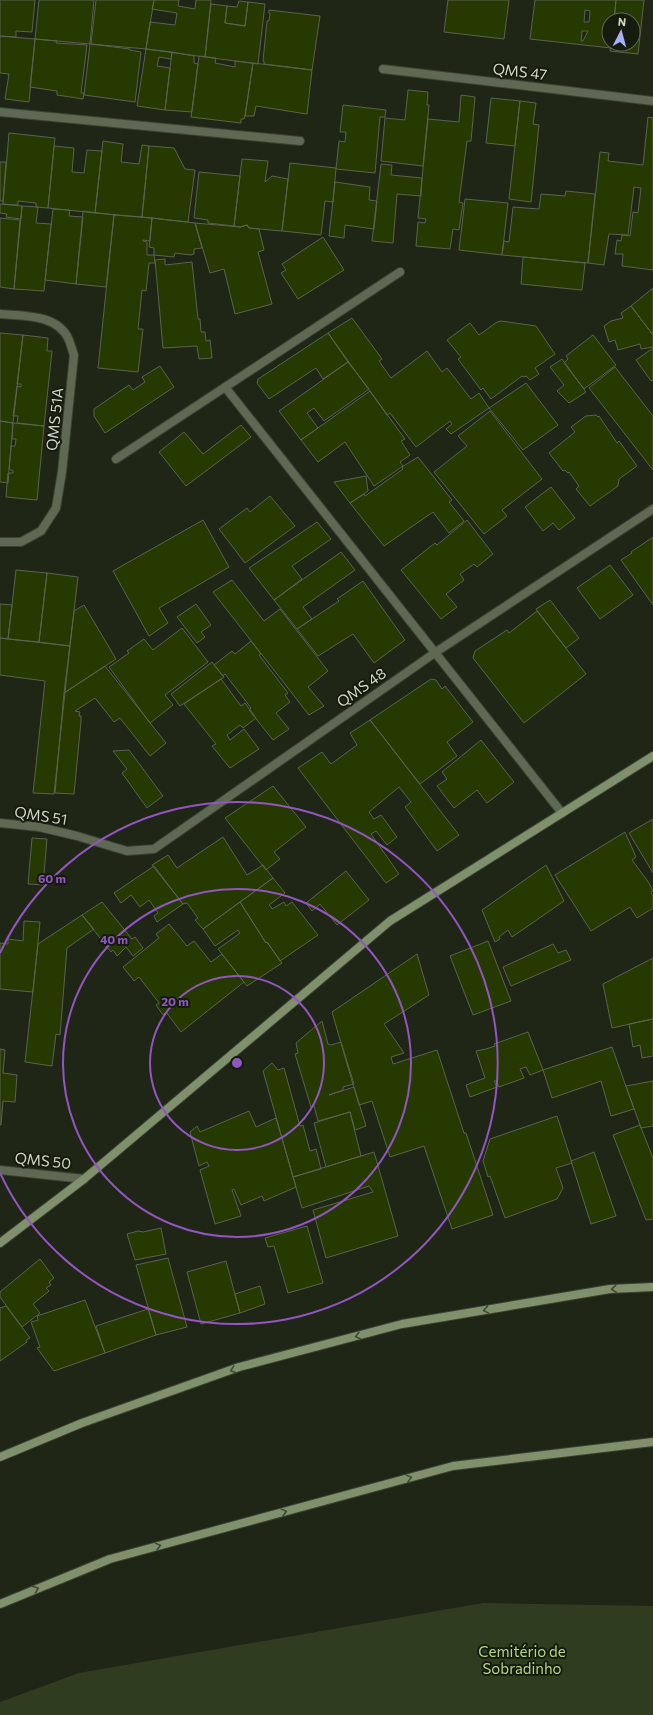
<svg xmlns="http://www.w3.org/2000/svg" width="653" height="1715" viewBox="0 0 653 1715" font-family="Commissioner,sans-serif">
  <style>
    .green { fill: #303c1f }
    .building { fill: #263900; stroke: #5a6250; fill-rule: evenodd }
    .lines { fill: none; stroke-linecap: round; stroke-linejoin: round }
    .street-casing { stroke: #3b4233; stroke-width: 10 }
    .secondary-casing { stroke: #3b4233; stroke-width: 10 }
    .street { stroke: #5e6852; stroke-width: 8 }
    .secondary { stroke: #80906c; stroke-width: 8 }
    .oneway { stroke: #404a33 }
    .ring { fill: none; stroke: #9056c2; stroke-width: 2 }
    .labels { text-anchor: middle; dominant-baseline: central; stroke-width: 4; stroke-linejoin: round; paint-order: stroke }
    .street-label { font-size: 15px; fill: #d0d4ca; stroke: #161c0d }
    .park-label { font-size: 15px; fill: #b4d585; stroke: #161c0d }
    .centre { fill: #9056c2; stroke: #161c0d; stroke-width: 2 }
    .ring-label { font-size: 12px; text-anchor: middle; font-weight: bold; fill: #9056c2; stroke: #161c0d; stroke-width: 4; stroke-linejoin: round; paint-order: stroke }
  </style>
  <rect width="100%" height="100%" fill="#1f2616"/>
  <path class="green" d="M 483,1603 L 653,1606 L 653,1715 L 0,1715 L 0,1702 L 79,1673 Z"/>
  <path class="building" d="M 0,0 L 35,0 L 32,32 L 16,31 L 16,37 L 0,36 Z
    M 39,0 L 94,0 L 90,44 L 35,39 Z
    M 96,0 L 154,0 L 146,49 L 91,44 Z
    M 154,0 L 179,0 L 178,6 L 195,9 L 196,0 L 211,0 L 205,57 L 146,49 L 150,22 L 175,25 L 177,13 L 152,9 Z
    M 448,0 L 509,0 L 504,39 L 444,32 Z
    M 535,0 L 616,0 L 614,20 L 609,20 L 609,44 L 611,44 L 611,48 L 530,39 ZM 585,10 L 590,11 L 589,22 L 584,22 ZM 582,31 L 588,31 L 583,41 L 581,41 Z
    M 616,0 L 644,0 L 638,54 L 610,51 L 611,44 L 633,44 L 633,20 L 614,20 Z
    M 239,1 L 248,2 L 245,26 L 225,23 L 227,6 L 237,7 Z
    M 248,2 L 265,4 L 258,64 L 205,57 L 211,4 L 227,6 L 225,23 L 245,26 Z
    M 269,10 L 320,16 L 312,70 L 264,64 L 264,61 L 263,61 L 267,21 L 269,21 L 270,14 L 269,13 Z
    M 0,36 L 35,39 L 29,102 L 5,99 L 9,74 L 0,73 Z
    M 35,39 L 57,41 L 56,43 L 87,45 L 81,93 L 84,93 L 83,99 L 57,95 L 57,91 L 30,87 Z
    M 90,44 L 130,49 L 130,50 L 141,52 L 135,102 L 84,95 Z
    M 146,49 L 172,52 L 171,59 L 159,57 L 157,66 L 170,68 L 165,110 L 137,106 Z
    M 172,52 L 194,56 L 194,63 L 198,64 L 192,112 L 165,110 Z
    M 199,56 L 216,58 L 215,63 L 235,67 L 235,61 L 253,63 L 245,116 L 244,119 L 241,119 L 241,123 L 191,117 Z
    M 253,63 L 312,70 L 307,114 L 256,106 L 254,116 L 245,116 Z
    M 408,90 L 428,92 L 427,105 L 429,105 L 423,166 L 381,161 L 385,118 L 405,120 Z
    M 461,95 L 475,97 L 471,141 L 467,141 L 459,202 L 463,203 L 459,230 L 453,229 L 450,249 L 416,246 L 418,222 L 425,223 L 426,219 L 418,218 L 428,119 L 459,122 Z
    M 491,98 L 520,101 L 515,146 L 486,143 Z
    M 520,101 L 536,103 L 533,124 L 539,125 L 531,202 L 509,199 Z
    M 343,105 L 386,110 L 385,117 L 380,117 L 375,173 L 336,169 L 339,141 L 345,142 L 346,132 L 340,132 Z
    M 648,117 L 653,118 L 653,270 L 622,266 L 623,254 L 615,254 L 617,240 L 621,241 L 622,235 L 630,236 L 633,212 L 638,213 L 641,188 L 634,187 L 628,235 L 609,234 L 604,265 L 588,263 L 600,152 L 609,153 L 608,161 L 643,165 Z
    M 9,133 L 55,138 L 48,208 L 36,207 L 36,203 L 18,201 L 18,205 L 3,204 Z
    M 103,141 L 123,144 L 121,162 L 139,164 L 142,145 L 149,146 L 142,217 L 95,213 Z
    M 54,146 L 74,148 L 72,172 L 84,173 L 87,150 L 102,151 L 95,213 L 48,208 Z
    M 149,146 L 174,148 L 185,169 L 195,170 L 188,222 L 142,217 Z
    M 242,159 L 268,161 L 265,182 L 272,176 L 288,179 L 282,231 L 249,228 L 247,225 L 240,227 L 234,226 Z
    M 0,162 L 6,162 L 3,201 L 0,201 Z
    M 290,163 L 336,168 L 333,202 L 325,201 L 321,235 L 282,231 Z
    M 381,164 L 392,165 L 391,175 L 422,178 L 421,196 L 397,194 L 393,243 L 372,241 Z
    M 199,172 L 240,176 L 234,226 L 208,223 L 208,220 L 194,218 Z
    M 335,182 L 370,187 L 369,200 L 377,201 L 374,229 L 345,225 L 344,238 L 329,236 Z
    M 566,191 L 595,194 L 588,263 L 502,255 L 504,241 L 509,242 L 513,207 L 539,209 L 541,194 L 565,196 Z
    M 465,199 L 508,203 L 502,255 L 459,250 Z
    M 0,204 L 22,206 L 21,219 L 6,217 L 7,214 L 0,213 Z
    M 22,206 L 38,207 L 36,223 L 51,224 L 44,291 L 14,289 Z
    M 53,209 L 70,210 L 69,216 L 83,217 L 76,284 L 45,280 Z
    M 83,211 L 114,215 L 106,287 L 76,284 Z
    M 114,215 L 152,218 L 150,241 L 143,240 L 143,241 L 147,242 L 147,255 L 154,255 L 155,263 L 149,263 L 146,291 L 142,290 L 138,329 L 143,329 L 138,372 L 98,368 Z
    M 0,218 L 20,220 L 14,289 L 0,287 Z
    M 152,218 L 195,223 L 202,248 L 194,249 L 194,254 L 191,255 L 175,253 L 174,257 L 154,255 L 154,248 L 149,247 Z
    M 195,223 L 240,227 L 247,225 L 249,228 L 259,229 L 264,250 L 258,252 L 272,304 L 235,314 L 224,269 L 210,273 Z
    M 323,237 L 344,270 L 298,299 L 281,273 L 286,270 L 282,264 Z
    M 523,257 L 585,263 L 582,290 L 521,284 Z
    M 165,259 L 165,265 L 192,262 L 198,319 L 200,319 L 201,332 L 205,332 L 206,341 L 210,340 L 212,358 L 199,359 L 197,346 L 163,348 L 155,260 Z
    M 653,288 L 653,335 L 631,306 Z
    M 631,306 L 653,335 L 653,347 L 641,349 L 640,344 L 618,350 L 615,340 L 609,342 L 604,326 L 611,321 L 623,318 L 621,313 Z
    M 352,318 L 382,359 L 379,361 L 391,378 L 427,351 L 442,372 L 447,368 L 471,399 L 479,393 L 489,408 L 451,434 L 446,429 L 452,424 L 450,421 L 416,447 L 390,413 L 387,415 L 328,333 Z
    M 501,321 L 536,326 L 555,354 L 535,368 L 539,374 L 530,380 L 526,376 L 524,377 L 522,376 L 491,399 L 483,388 L 481,390 L 458,359 L 461,357 L 447,340 L 470,323 L 479,335 L 497,322 Z
    M 0,333 L 23,335 L 13,423 L 0,421 Z
    M 328,333 L 348,362 L 323,379 L 316,368 L 269,399 L 257,383 L 258,379 Z
    M 23,335 L 48,338 L 47,351 L 52,351 L 44,426 L 17,423 L 18,416 L 13,416 L 17,386 L 21,387 L 21,384 L 17,384 Z
    M 593,335 L 616,365 L 584,389 L 564,363 L 568,359 L 566,356 Z
    M 653,348 L 653,380 L 651,381 L 636,360 Z
    M 562,359 L 586,392 L 569,403 L 557,391 L 564,385 L 550,367 Z
    M 348,362 L 369,389 L 324,421 L 314,408 L 307,413 L 318,428 L 301,440 L 279,411 Z
    M 160,366 L 174,387 L 105,433 L 94,416 L 94,409 L 129,385 L 133,390 L 145,382 L 142,377 Z
    M 615,367 L 653,416 L 653,470 L 589,388 Z
    M 526,383 L 558,425 L 523,450 L 489,408 Z
    M 370,391 L 405,439 L 401,441 L 410,455 L 400,462 L 403,466 L 374,486 L 345,442 L 318,462 L 301,440 Z
    M 490,411 L 542,479 L 502,510 L 507,516 L 484,534 L 434,472 L 467,446 L 458,436 Z
    M 596,415 L 598,417 L 599,416 L 617,443 L 619,441 L 637,466 L 619,479 L 618,486 L 590,506 L 576,489 L 579,486 L 569,472 L 568,473 L 565,470 L 563,471 L 549,453 L 575,432 L 571,427 L 586,416 Z
    M 0,421 L 13,423 L 8,483 L 0,482 Z
    M 13,423 L 44,426 L 37,500 L 6,497 L 8,473 L 13,473 L 13,471 L 9,469 L 11,446 L 15,446 L 16,439 L 12,439 Z
    M 241,425 L 251,437 L 186,486 L 159,452 L 184,432 L 203,454 Z
    M 418,457 L 452,500 L 449,502 L 464,521 L 449,533 L 433,512 L 384,546 L 350,503 L 364,494 L 365,496 L 403,469 L 402,467 Z
    M 366,476 L 368,491 L 350,503 L 334,482 Z
    M 551,487 L 575,518 L 559,530 L 553,523 L 543,531 L 525,507 Z
    M 270,496 L 295,526 L 245,563 L 219,529 L 247,508 L 250,512 Z
    M 203,520 L 229,567 L 159,608 L 168,623 L 149,636 L 113,571 Z
    M 467,520 L 493,554 L 477,567 L 474,564 L 460,574 L 464,580 L 446,594 L 457,607 L 441,619 L 401,570 L 435,543 L 437,545 Z
    M 317,522 L 331,539 L 292,566 L 302,579 L 274,600 L 249,568 Z
    M 653,537 L 653,605 L 621,560 L 632,553 L 631,552 Z
    M 341,552 L 355,570 L 303,607 L 312,619 L 297,629 L 274,600 Z
    M 610,565 L 633,595 L 600,619 L 577,588 Z
    M 16,570 L 47,573 L 39,642 L 8,639 Z
    M 47,573 L 78,577 L 70,646 L 39,642 Z
    M 232,580 L 264,621 L 280,609 L 328,671 L 308,687 L 324,706 L 309,715 L 213,592 Z
    M 363,581 L 405,640 L 374,663 L 353,634 L 318,656 L 297,629 L 339,601 L 337,599 Z
    M 550,600 L 579,638 L 566,648 L 536,609 Z
    M 0,604 L 12,605 L 8,639 L 0,638 Z
    M 196,604 L 211,625 L 201,632 L 205,637 L 197,643 L 177,617 Z
    M 84,605 L 116,659 L 64,693 L 74,611 Z
    M 537,611 L 586,674 L 524,723 L 473,658 L 475,651 L 507,630 L 509,633 Z
    M 182,628 L 208,662 L 165,695 L 173,705 L 150,723 L 109,667 L 129,653 L 127,651 L 144,639 L 153,650 Z
    M 0,638 L 70,646 L 54,794 L 33,793 L 45,681 L 0,675 Z
    M 251,641 L 261,654 L 259,655 L 288,693 L 285,695 L 290,702 L 276,713 L 289,729 L 273,740 L 249,710 L 251,708 L 225,674 L 223,676 L 214,665 L 232,651 L 235,654 Z
    M 212,662 L 224,677 L 180,706 L 171,694 Z
    M 105,666 L 166,743 L 150,756 L 120,718 L 114,722 L 95,698 L 75,711 L 80,712 L 79,716 L 81,716 L 81,721 L 74,794 L 55,793 L 64,693 Z
    M 221,679 L 241,706 L 245,703 L 256,718 L 243,728 L 240,725 L 227,735 L 230,740 L 244,729 L 259,749 L 230,768 L 212,746 L 216,744 L 184,704 Z
    M 431,679 L 436,680 L 442,689 L 445,686 L 473,722 L 447,742 L 457,756 L 420,784 L 370,720 Z
    M 370,720 L 459,835 L 437,851 L 405,807 L 411,802 L 399,787 L 369,812 L 374,819 L 381,815 L 397,837 L 387,845 L 376,831 L 371,834 L 399,874 L 386,883 L 298,768 L 322,752 L 331,764 L 357,745 L 350,733 Z
    M 481,740 L 514,782 L 487,803 L 477,790 L 454,808 L 437,786 L 447,779 L 442,772 Z
    M 129,750 L 163,796 L 147,808 L 122,773 L 127,769 L 113,751 Z
    M 273,786 L 306,827 L 274,852 L 280,859 L 266,870 L 225,818 Z
    M 653,819 L 653,873 L 629,833 Z
    M 625,832 L 636,857 L 632,860 L 649,883 L 653,891 L 651,892 L 653,896 L 653,908 L 637,918 L 630,907 L 591,931 L 555,875 Z
    M 223,837 L 247,875 L 263,865 L 273,878 L 203,929 L 195,920 L 198,918 L 187,903 L 183,904 L 152,865 L 168,855 L 177,868 Z
    M 32,838 L 47,839 L 43,885 L 28,884 Z
    M 546,865 L 564,901 L 512,937 L 508,930 L 499,937 L 500,939 L 495,942 L 482,910 Z
    M 154,866 L 183,904 L 157,922 L 154,916 L 158,913 L 149,900 L 140,907 L 131,895 L 121,903 L 114,893 Z
    M 346,871 L 369,900 L 337,925 L 320,904 L 312,911 L 306,903 Z
    M 273,878 L 285,893 L 269,905 L 271,907 L 272,909 L 284,902 L 286,906 L 292,902 L 318,935 L 280,961 L 267,942 L 266,943 L 240,902 Z
    M 102,902 L 132,939 L 135,937 L 143,948 L 133,956 L 126,947 L 117,956 L 113,950 L 111,952 L 82,915 Z
    M 240,902 L 266,943 L 267,942 L 282,963 L 247,986 L 218,949 L 240,933 L 238,930 L 215,946 L 203,929 Z
    M 82,915 L 94,929 L 67,948 L 60,1035 L 56,1034 L 52,1066 L 25,1062 L 38,944 Z
    M 24,921 L 40,922 L 33,992 L 0,989 L 0,943 L 8,944 L 8,939 L 23,941 Z
    M 169,924 L 187,946 L 194,941 L 211,962 L 222,954 L 244,982 L 181,1032 L 166,1012 L 163,1015 L 156,1005 L 159,1003 L 139,977 L 134,981 L 123,967 L 159,938 L 156,934 Z
    M 488,941 L 511,1001 L 473,1015 L 450,956 Z
    M 553,944 L 558,953 L 566,950 L 571,960 L 511,986 L 503,967 Z
    M 417,954 L 429,995 L 384,1024 L 404,1053 L 391,1057 L 393,1064 L 437,1050 L 464,1133 L 466,1133 L 493,1215 L 452,1229 L 424,1146 L 390,1157 L 372,1101 L 359,1105 L 332,1012 Z
    M 653,958 L 653,1019 L 612,1028 L 603,984 Z
    M 653,1019 L 653,1056 L 642,1058 L 640,1045 L 633,1047 L 629,1024 Z
    M 322,1021 L 328,1044 L 331,1045 L 341,1042 L 354,1084 L 343,1087 L 343,1090 L 329,1095 L 354,1087 L 366,1126 L 355,1130 L 350,1112 L 318,1121 L 314,1106 L 311,1107 L 295,1054 L 298,1053 L 296,1043 Z
    M 528,1032 L 543,1070 L 530,1075 L 526,1067 L 520,1069 L 524,1078 L 499,1087 L 496,1081 L 494,1081 L 497,1087 L 470,1097 L 466,1085 L 485,1078 L 476,1051 L 486,1049 L 495,1046 L 494,1044 Z
    M 612,1047 L 634,1109 L 611,1116 L 601,1081 L 552,1098 L 543,1070 Z
    M 0,1049 L 5,1050 L 3,1073 L 17,1075 L 15,1102 L 3,1101 L 1,1125 L 0,1125 Z
    M 272,1063 L 278,1070 L 284,1068 L 300,1126 L 303,1125 L 310,1151 L 316,1149 L 321,1169 L 293,1177 L 263,1071 Z
    M 653,1081 L 653,1126 L 641,1128 L 626,1086 Z
    M 249,1111 L 256,1127 L 276,1118 L 296,1187 L 264,1201 L 262,1196 L 241,1205 L 234,1189 L 232,1190 L 241,1216 L 215,1224 L 200,1170 L 209,1166 L 207,1162 L 199,1166 L 190,1132 L 197,1126 L 200,1132 Z
    M 350,1112 L 361,1156 L 326,1167 L 314,1123 Z
    M 557,1116 L 572,1163 L 556,1168 L 563,1188 L 557,1199 L 505,1218 L 490,1176 L 488,1177 L 483,1161 L 490,1139 Z
    M 640,1125 L 653,1158 L 653,1219 L 646,1220 L 613,1135 Z
    M 374,1152 L 398,1236 L 326,1258 L 313,1210 L 373,1192 L 369,1186 L 302,1208 L 293,1177 Z
    M 594,1152 L 616,1216 L 591,1224 L 571,1161 Z
    M 307,1226 L 323,1283 L 288,1293 L 274,1246 L 268,1247 L 265,1238 Z
    M 161,1228 L 166,1254 L 135,1260 L 127,1234 L 138,1231 L 143,1232 Z
    M 168,1258 L 187,1327 L 156,1335 L 136,1265 Z
    M 40,1259 L 54,1278 L 49,1282 L 51,1285 L 46,1288 L 49,1291 L 33,1304 L 40,1313 L 22,1327 L 0,1297 L 0,1292 Z
    M 226,1261 L 240,1313 L 201,1324 L 187,1272 Z
    M 260,1286 L 265,1304 L 240,1313 L 235,1294 Z
    M 85,1300 L 105,1353 L 54,1371 L 37,1348 L 40,1347 L 31,1322 L 38,1320 L 37,1316 Z
    M 6,1306 L 30,1338 L 26,1340 L 27,1342 L 0,1361 L 0,1308 Z
    M 148,1309 L 156,1335 L 105,1353 L 96,1326 Z"/>
  <g class="lines">
    <defs>
      <path id="street" d="M 383,69 L 653,101
        M 0,112 L 300,141
        M 0,314 C 24,316 58,314 69,340 C 71,345 72,350 74,355 L 62,472 L 56,508 L 41,531 L 21,542 L 0,542
        M 225,387 L 562,813
        M 116,459 L 400,272
        M 0,823 L 39,827 L 77,836 L 127,851 L 154,849 L 436,652 L 653,509
        M 0,1170 L 84,1179"/>
      <path id="secondary" d="M 0,1243 L 84,1179 L 390,921 L 653,756
        M 0,1457 L 82,1423 L 239,1367 L 402,1324 L 610,1289 L 653,1287
        M 0,1604 L 110,1559 L 453,1466 L 653,1442"/>
    </defs>
    <use href="#street" class="street-casing"/>
    <use href="#secondary" class="secondary-casing"/>
    <use href="#street" class="street"/>
    <use href="#secondary" class="secondary"/>
  </g>
  <defs><path id="oneway-chevron" d="M-2-3.5L2.5 0L-2 3.5" fill="none" stroke-width="1.6" stroke-linecap="round" stroke-linejoin="round"/></defs>
  <g class="oneway">
    <use href="#oneway-chevron" transform="translate(614 1289) rotate(175)"/>
    <use href="#oneway-chevron" transform="translate(486 1310) rotate(170)"/>
    <use href="#oneway-chevron" transform="translate(358 1336) rotate(165)"/>
    <use href="#oneway-chevron" transform="translate(233 1370) rotate(161)"/>
    <use href="#oneway-chevron" transform="translate(409 1478) rotate(-15)"/>
    <use href="#oneway-chevron" transform="translate(284 1512) rotate(-15)"/>
    <use href="#oneway-chevron" transform="translate(158 1546) rotate(-15)"/>
    <use href="#oneway-chevron" transform="translate(36 1589) rotate(-22)"/>
  </g>
  <g class="ring">
    <circle cx="237" cy="1063" r="87"/>
    <circle cx="237" cy="1063" r="174"/>
    <path d="M0 953A261 261 0 1 1 0 1173"/>
  </g>
  <g class="labels">
    <g class="street-label">
      <text transform="translate(520 71) rotate(7)">QMS 47</text>
      <text transform="translate(54 419) rotate(-84)">QMS 51A</text>
      <text transform="translate(361 687) rotate(-35)">QMS 48</text>
      <text transform="translate(41 815) rotate(9)">QMS 51</text>
      <text transform="translate(43 1160) rotate(6)">QMS 50</text>
    </g>
    <g class="park-label">
      <text x="522" y="1651">Cemitério de<tspan x="522" dy="17">Sobradinho</tspan></text>
    </g>
  </g>
  <circle cx="237" cy="1063" r="6" class="centre"/>
  <g class="ring-label">
    <text x="52" y="883">60 m</text>
    <text x="114" y="944">40 m</text>
    <text x="175" y="1006">20 m</text>
  </g>
  <g transform="translate(621 32) rotate(6)"><circle r="19" fill="#161c0d" stroke="#606659"/>
  <path d="M0-3L7 15L0 10L-7 15Z" fill="#a6b1fc"/>
  <text y="-6" font-size="11" font-weight="bold" text-anchor="middle" fill="#d0d4ca">N</text>
  </g>
</svg>
